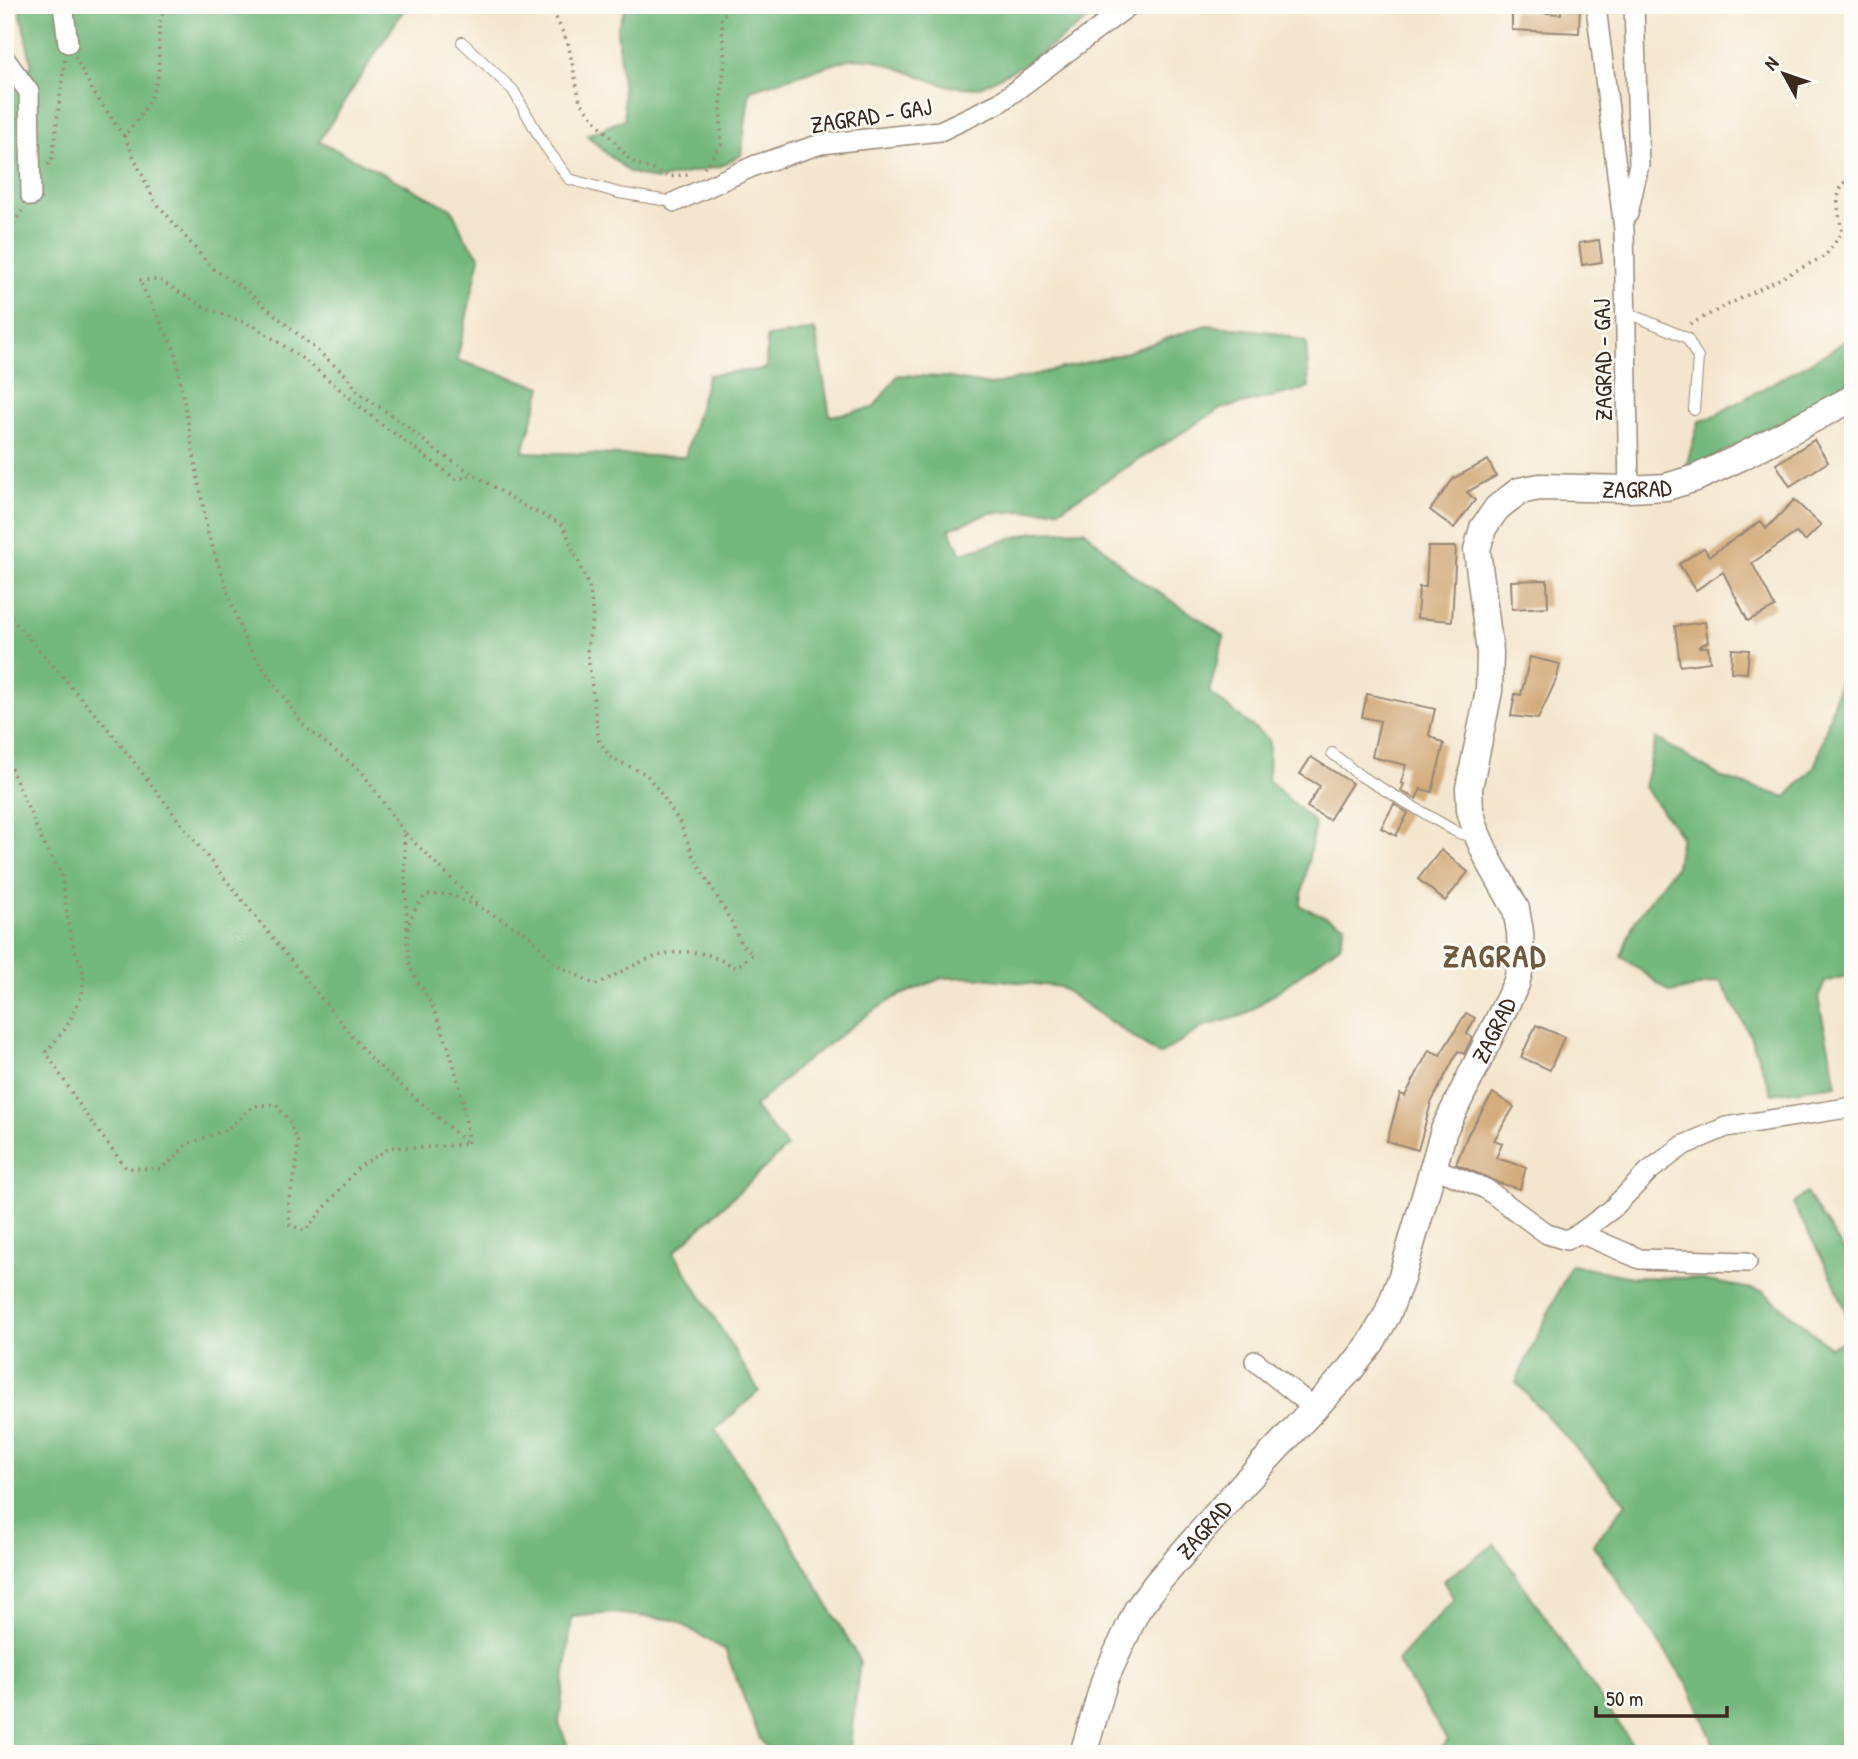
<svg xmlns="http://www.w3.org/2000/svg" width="1858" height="1759" viewBox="0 0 1858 1759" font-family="'Patrick Hand',sans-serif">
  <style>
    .forest { fill: #73b87d; stroke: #57714e; stroke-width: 2 }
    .building { fill: #d3ac7c }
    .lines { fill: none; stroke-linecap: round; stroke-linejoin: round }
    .service-casing { stroke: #988876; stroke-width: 12 }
    .minor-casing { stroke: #988876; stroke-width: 22 }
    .secondary-casing { stroke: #988876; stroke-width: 29 }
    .path { stroke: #988876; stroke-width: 3.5; stroke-dasharray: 2 5; stroke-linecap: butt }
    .service { stroke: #fff; stroke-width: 10 }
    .minor { stroke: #fff; stroke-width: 19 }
    .secondary { stroke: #fff; stroke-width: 26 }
    .labels { text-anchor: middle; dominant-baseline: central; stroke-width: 5; stroke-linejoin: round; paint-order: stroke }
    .street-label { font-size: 24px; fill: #3b2a1e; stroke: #fdfcf7 }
    .district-label { font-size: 32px; font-weight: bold; letter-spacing: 2px; fill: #70583f; stroke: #fdfcf7 }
  </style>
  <rect width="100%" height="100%" fill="#fdfcf7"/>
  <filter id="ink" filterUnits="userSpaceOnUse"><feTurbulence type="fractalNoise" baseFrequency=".0143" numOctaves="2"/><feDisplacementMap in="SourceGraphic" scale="14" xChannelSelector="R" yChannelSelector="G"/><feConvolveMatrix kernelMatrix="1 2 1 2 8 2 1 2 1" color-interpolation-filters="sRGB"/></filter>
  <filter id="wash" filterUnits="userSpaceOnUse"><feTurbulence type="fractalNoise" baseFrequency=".00686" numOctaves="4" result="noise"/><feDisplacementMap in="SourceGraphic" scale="28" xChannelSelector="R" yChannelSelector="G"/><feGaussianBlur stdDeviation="1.57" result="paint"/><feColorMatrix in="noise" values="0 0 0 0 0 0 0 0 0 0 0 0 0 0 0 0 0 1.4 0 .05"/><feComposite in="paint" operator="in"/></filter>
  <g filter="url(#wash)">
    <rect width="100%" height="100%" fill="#f4e6ce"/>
    <path class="forest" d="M 19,5 L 407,5 L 319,141 L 452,209 L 464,236 L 480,257 L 457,360 L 542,387 L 523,452 L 685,457 L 708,375 L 766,369 L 767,337 L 815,330 L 830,416 L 873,408 L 898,375 L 944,377 L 991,385 L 1122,354 L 1206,325 L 1272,332 L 1306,342 L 1309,388 L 1220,409 L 1060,509 L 990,513 L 949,529 L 961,553 L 1034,532 L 1084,530 L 1132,575 L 1203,621 L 1224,637 L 1209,692 L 1269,740 L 1268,780 L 1315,823 L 1300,906 L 1345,925 L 1340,945 L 1274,994 L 1244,1015 L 1205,1026 L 1159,1055 L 1060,987 L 973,977 L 942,978 L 896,997 L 870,1013 L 799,1066 L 754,1107 L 787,1147 L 674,1252 L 759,1391 L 715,1430 L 785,1530 L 860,1661 L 849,1754 L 772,1754 L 760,1739 L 725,1650 L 675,1620 L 613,1613 L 572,1617 L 559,1723 L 571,1754 L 5,1754 L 5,61 L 15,72 L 32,67 Z
      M 627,5 L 1109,5 L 1025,64 L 978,88 L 947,86 L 876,60 L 853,58 L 750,90 L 741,155 L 721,166 L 656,180 L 629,172 L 606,153 L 587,135 L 625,119 L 617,29 Z
      M 1853,335 L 1853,384 L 1684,473 L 1699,421 L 1708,419 L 1832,350 Z
      M 1853,642 L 1853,974 L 1825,982 L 1818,998 L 1837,1085 L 1772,1094 L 1748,1031 L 1720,981 L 1671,993 L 1621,956 L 1634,922 L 1676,865 L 1681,836 L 1644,787 L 1656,738 L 1723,778 L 1786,797 L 1815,767 L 1849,649 Z
      M 1806,1193 L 1853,1264 L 1853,1330 L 1832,1277 L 1793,1204 Z
      M 1571,1265 L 1632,1277 L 1691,1278 L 1763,1291 L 1830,1347 L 1853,1337 L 1853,1754 L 1718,1754 L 1690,1688 L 1593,1545 L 1626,1503 L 1516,1382 Z
      M 1495,1544 L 1639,1754 L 1433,1754 L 1448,1741 L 1397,1661 L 1454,1599 L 1443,1581 Z"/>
    <g id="blocks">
      <path class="building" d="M 1561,5 L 1580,5 L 1579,33 L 1512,30 L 1512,11 L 1561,14 Z
        M 1599,240 L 1602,262 L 1582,265 L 1579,243 Z
        M 1814,440 L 1828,462 L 1790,486 L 1776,464 Z
        M 1488,460 L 1496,476 L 1467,492 L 1475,500 L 1454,528 L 1430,510 L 1454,478 Z
        M 1794,500 L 1821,525 L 1805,541 L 1796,533 L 1752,563 L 1775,607 L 1748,621 L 1723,572 L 1696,590 L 1679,564 L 1704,548 L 1709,556 L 1761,521 L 1766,529 Z
        M 1428,547 L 1456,547 L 1452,621 L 1417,618 L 1419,587 L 1426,587 Z
        M 1547,580 L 1548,607 L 1512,609 L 1511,581 Z
        M 1705,622 L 1708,642 L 1698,647 L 1708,647 L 1710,662 L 1680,666 L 1675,626 Z
        M 1732,649 L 1749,650 L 1747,673 L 1731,672 Z
        M 1530,657 L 1560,664 L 1557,678 L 1538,719 L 1511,716 L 1515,694 L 1521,695 Z
        M 1367,694 L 1435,709 L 1429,735 L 1444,744 L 1432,792 L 1421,789 L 1416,799 L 1401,791 L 1404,784 L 1401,783 L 1406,765 L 1372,757 L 1380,721 L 1362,717 Z
        M 1311,757 L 1352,783 L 1329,820 L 1307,807 L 1320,786 L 1300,774 Z
        M 1394,804 L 1408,813 L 1396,836 L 1381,828 Z
        M 1441,850 L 1468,872 L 1445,901 L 1418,879 Z
        M 1466,1013 L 1475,1018 L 1467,1034 L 1472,1038 L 1464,1054 L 1458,1051 L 1431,1103 L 1418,1150 L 1387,1141 L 1400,1094 L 1405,1096 L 1429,1050 L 1440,1055 Z
        M 1536,1025 L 1564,1037 L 1550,1070 L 1521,1057 Z
        M 1493,1093 L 1514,1107 L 1494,1140 L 1502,1143 L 1496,1158 L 1526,1167 L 1520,1189 L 1499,1183 L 1456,1164 L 1468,1134 Z"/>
    </g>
  </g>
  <g filter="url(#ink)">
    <use href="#blocks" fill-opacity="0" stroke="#988876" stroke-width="2"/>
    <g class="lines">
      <defs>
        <path id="service" d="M 462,42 L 513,90 L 543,143 L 569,179 L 619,193 L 675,202
          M 1626,312 L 1687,338 L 1698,358 L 1694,410
          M 1332,753 L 1359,775 L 1453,830 L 1461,834 L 1475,836"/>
        <path id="minor" d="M 63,5 L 68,43
          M 1598,5 L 1597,15 L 1624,229 L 1629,489
          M 5,59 L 29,92 L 31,196
          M 675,202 L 756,165 L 821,144 L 940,131 L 999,103 L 1130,5
          M 1628,214 L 1639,164 L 1634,5
          M 1432,1167 L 1486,1189 L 1547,1234 L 1566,1240 L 1580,1233 L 1612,1209 L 1649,1171 L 1684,1145 L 1726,1127 L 1853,1107
          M 1580,1233 L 1640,1259 L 1747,1262
          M 1255,1361 L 1313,1407"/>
        <g id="secondary">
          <path id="s1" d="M 1083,1754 L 1105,1679 L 1137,1610 L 1157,1583 L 1234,1494 L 1350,1370 L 1371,1343 L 1387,1315 L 1402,1276 L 1444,1130 L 1516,984 L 1521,964 L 1520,932 L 1516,909 L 1488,859 L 1477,834 L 1470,810 L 1469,788 L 1489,691 L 1490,652 L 1477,550 L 1483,528 L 1497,508 L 1519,491 L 1540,487 L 1629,489 L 1666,487 L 1696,478 L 1741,457 L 1853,398"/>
        </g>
      </defs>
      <use href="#service" class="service-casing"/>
      <use href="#minor" class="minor-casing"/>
      <use href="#secondary" class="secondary-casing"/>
      <path class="path" d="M 550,5 L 568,43 L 580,101 L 597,122 L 631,161 L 669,177 L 688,174
        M 75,57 L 94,93 L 124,136 C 138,120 155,97 158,75 C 161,51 154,27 166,5
        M 124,136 L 154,200 L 212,268 L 247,291 L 347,376 L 359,393 L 403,423 L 435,450 L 524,506 L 563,525 L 590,590 L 593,619 L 587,649 L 599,741 L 611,758 L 646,774 L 662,795 L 680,823 L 693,855 L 732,923 L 741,944 L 753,954 L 736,967 C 726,963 715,957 705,954 C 663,945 631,967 596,985 L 554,963 L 529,935 L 483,909 L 448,894 L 426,895 C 407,917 404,932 409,960 C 411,974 427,994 433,1008 C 452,1051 465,1098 468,1144
        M 48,165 L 52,159 L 65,59
        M 704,168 L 721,145 L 721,97 L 725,60 L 721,16 L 741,5
        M 5,235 L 22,211
        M 1690,324 L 1825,256 L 1842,233 C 1839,205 1830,195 1853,173
        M 5,617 L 9,616 L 110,731 L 200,848 L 369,1057 L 468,1144
        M 5,755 L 44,845 L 61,873 L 70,935 L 84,975 L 82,994 L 66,1028 L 46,1052 L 84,1112 L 126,1168 L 159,1169 L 173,1160 L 187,1144 L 226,1130 L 254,1106 L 276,1104 L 289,1121 L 298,1143 L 296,1169 L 288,1203 L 290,1225 L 305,1231 L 359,1167 L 391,1147 L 417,1148 L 468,1144
        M 404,832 L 362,772 L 304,726 L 245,642 L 208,534 L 175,351 L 139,280 L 159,280 L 204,307 L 256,327 L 310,364 L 377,421 L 456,479 L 476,475
        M 407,928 L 404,832 L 479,906"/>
      <use href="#service" class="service"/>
      <use href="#minor" class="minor"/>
      <use href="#secondary" class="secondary"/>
    </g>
  </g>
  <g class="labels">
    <g class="street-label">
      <text transform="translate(871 115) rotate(-9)">ZAGRAD - GAJ</text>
      <text transform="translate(1602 360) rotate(-91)">ZAGRAD - GAJ</text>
      <text stroke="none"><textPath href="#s1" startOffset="1540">ZAGRAD</textPath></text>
      <text stroke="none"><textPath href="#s1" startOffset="847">ZAGRAD</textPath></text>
      <text stroke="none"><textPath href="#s1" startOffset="259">ZAGRAD</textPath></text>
    </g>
    <g class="district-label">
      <text x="1495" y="955">ZAGRAD</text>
    </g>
  </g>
  <rect width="1858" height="1759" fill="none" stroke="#fdfcf7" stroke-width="28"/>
  <g transform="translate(1784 74) rotate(310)" stroke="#fdfcf7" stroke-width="5" paint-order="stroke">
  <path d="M0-5L12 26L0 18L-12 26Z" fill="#3b2a1e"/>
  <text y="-10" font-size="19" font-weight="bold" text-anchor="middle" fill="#3b2a1e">N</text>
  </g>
  <path d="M1596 1706v10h131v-10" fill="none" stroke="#3b2a1e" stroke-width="3.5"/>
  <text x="1606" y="1706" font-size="21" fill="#3b2a1e" stroke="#fdfcf7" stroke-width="5" paint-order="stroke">50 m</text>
</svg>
